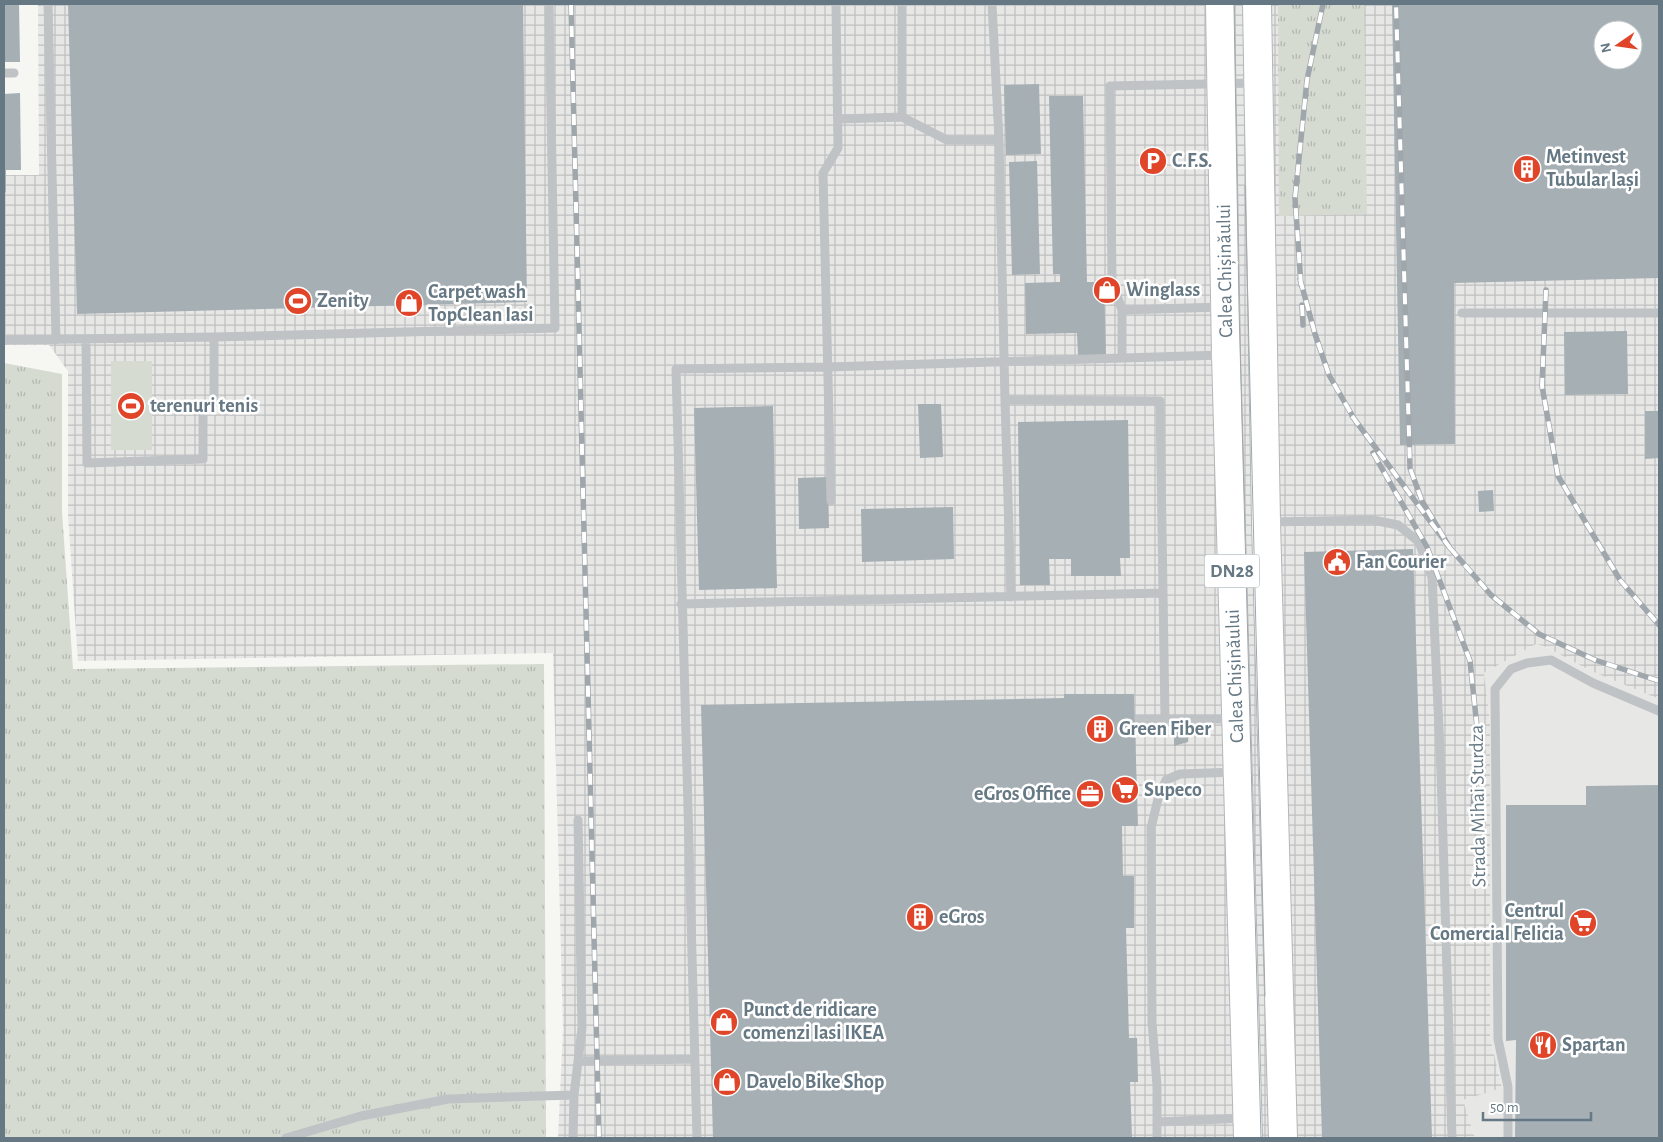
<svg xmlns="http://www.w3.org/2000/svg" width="1663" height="1142" viewBox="0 0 1663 1142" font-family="'Alegreya Sans',sans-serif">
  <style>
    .built { fill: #e7e7e6 }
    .industrial { fill: url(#industrial-grid); fill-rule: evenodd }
    .grass { fill: url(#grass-tufts) }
    .park { fill: #d6dbd2 }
    .building { fill: #a6afb4; fill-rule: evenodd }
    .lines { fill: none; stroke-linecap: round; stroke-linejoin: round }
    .primary-casing { stroke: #b2b7ba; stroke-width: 30 }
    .service { stroke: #bfc3c6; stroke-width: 9 }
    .primary { stroke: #fff; stroke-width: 28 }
    .tram { stroke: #a0a7ac; stroke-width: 1 }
    .rail-casing { stroke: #a0a7ac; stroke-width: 5.5 }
    .rail { stroke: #fff; stroke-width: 4; stroke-dasharray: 11; stroke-linecap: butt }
    .labels { text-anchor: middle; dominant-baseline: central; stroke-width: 5; stroke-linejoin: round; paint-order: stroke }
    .shield { fill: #fff; stroke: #93a0a8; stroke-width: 1 }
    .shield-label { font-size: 19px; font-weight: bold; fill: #657883 }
    .poi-label { font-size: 20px; font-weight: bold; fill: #657883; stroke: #fff; text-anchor: start }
    .street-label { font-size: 20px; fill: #657883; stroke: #fff }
  </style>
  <defs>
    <pattern id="industrial-grid" width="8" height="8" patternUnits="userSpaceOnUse" patternTransform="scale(1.25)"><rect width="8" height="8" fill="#e7e7e6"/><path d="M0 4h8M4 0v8" fill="none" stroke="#bfc0c0"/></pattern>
    <pattern id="grass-tufts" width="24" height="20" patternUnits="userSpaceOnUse" patternTransform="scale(1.25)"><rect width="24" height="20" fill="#d6dbd2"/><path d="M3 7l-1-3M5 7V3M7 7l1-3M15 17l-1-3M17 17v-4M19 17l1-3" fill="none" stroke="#b1b6b0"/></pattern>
  </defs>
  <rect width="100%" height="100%" fill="#f6f6f3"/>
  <path class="built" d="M 1536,644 L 1546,647 L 1591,671 L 1659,699 L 1659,1138 L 1475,1138 L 1463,1100 L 1502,1087 L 1490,1037 L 1490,723 L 1484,673 Z"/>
  <path class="industrial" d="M 38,4 L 1659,4 L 1659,699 L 1591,671 L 1546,647 L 1536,644 L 1484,673 L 1490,723 L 1490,1037 L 1502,1088 L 1463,1100 L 1475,1138 L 558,1138 L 563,1029 L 553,653 L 78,661 L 68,516 L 68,371 L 49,345 L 4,345 L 4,175 L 39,175 ZM 1603,30 L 1633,30 L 1633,60 L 1603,60 Z"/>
  <path class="grass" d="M 1278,4 L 1364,4 L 1367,214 L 1279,216 Z
    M 4,363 L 62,374 L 62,512 L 73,669 L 544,664 L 546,1138 L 4,1138 Z"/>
  <path class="park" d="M 111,361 L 152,361 L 152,450 L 111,450 Z"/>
  <path class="building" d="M 4,4 L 19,4 L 20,62 L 4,62 Z
    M 68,4 L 523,4 L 527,302 L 77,314 Z
    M 1392,4 L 1659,4 L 1659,278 L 1454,283 L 1455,444 L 1400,445 ZM 1603,30 L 1633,30 L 1633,60 L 1603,60 Z
    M 1039,84 L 1041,154 L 1006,155 L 1004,85 Z
    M 20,93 L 21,170 L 6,170 L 6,192 L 4,192 L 4,94 Z
    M 1049,96 L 1083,96 L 1087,282 L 1104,282 L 1106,356 L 1078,356 L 1077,333 L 1026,334 L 1025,283 L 1060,282 L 1060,274 L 1053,274 Z
    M 1037,161 L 1040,274 L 1012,275 L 1009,162 Z
    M 1627,331 L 1628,394 L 1565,395 L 1564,332 Z
    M 918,404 L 941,404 L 943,457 L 920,458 Z
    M 773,406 L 777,588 L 699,590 L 694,408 Z
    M 1645,411 L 1659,411 L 1659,458 L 1645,459 Z
    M 1128,420 L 1130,558 L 1120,558 L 1121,576 L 1071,576 L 1071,559 L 1049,559 L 1050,585 L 1020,585 L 1018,422 Z
    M 828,477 L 829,528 L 799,529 L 798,478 Z
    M 1493,490 L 1494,511 L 1479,512 L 1478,491 Z
    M 953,507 L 954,559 L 862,562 L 861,509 Z
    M 1413,549 L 1432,1138 L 1322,1138 L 1304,552 Z
    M 1064,694 L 1134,694 L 1138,826 L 1122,826 L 1123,876 L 1134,876 L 1134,928 L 1126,928 L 1129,1038 L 1137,1038 L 1138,1082 L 1130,1082 L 1132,1138 L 713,1138 L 701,705 L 1064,698 Z
    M 1189,730 L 1188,742 L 1174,746 L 1174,732 Z
    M 1659,785 L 1659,1138 L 1515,1138 L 1516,1040 L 1506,1041 L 1506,805 L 1586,805 L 1586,786 Z"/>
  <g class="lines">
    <defs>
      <path id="primary" d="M 1220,4 L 1226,355 L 1248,1138
        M 1257,4 L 1266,522 L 1283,1138"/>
    </defs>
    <use href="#primary" class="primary-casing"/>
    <path class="service" d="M 48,4 L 56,340
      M 902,4 L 902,117
      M 992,4 L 999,140 L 1005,400 L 1160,401 L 1165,719
      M 4,73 L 14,73
      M 838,119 L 902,117 L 947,140 L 999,140
      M 1122,310 L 1222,307
      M 1462,313 L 1659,313
      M 86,339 L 87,463 L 203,459 L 203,408 L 214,402 L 214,337
      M 4,340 L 214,337 L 555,328 L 549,4
      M 1223,355 L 1122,358 L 1122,310 L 1112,281 L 1110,86 L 1255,83
      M 1005,400 L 1011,597
      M 831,501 L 823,173 L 838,148 L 836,4
      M 1270,522 L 1373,520 L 1398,525 L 1419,542 L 1432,577 L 1441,772 L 1452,1138
      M 681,604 L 1163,593
      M 1139,719 L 1234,719
      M 578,1061 L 695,1059
      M 1157,1122 L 1245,1118
      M 286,1138 L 361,1116 L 448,1099 L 574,1095
      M 573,1138 L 574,1095 L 582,1028 L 578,820
      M 697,1138 L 676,369 L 827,367 L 1122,358
      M 1157,1138 L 1157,1086 L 1152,1022 L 1151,828 L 1158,799 L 1166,780 L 1180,774 L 1236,772
      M 1508,1138 L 1508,1087 L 1498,1039 L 1495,689 L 1511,669 L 1527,663 L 1551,660 L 1593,683 L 1659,711"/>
    <use href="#primary" class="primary"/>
    <path class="tram" d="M 1234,4 L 1239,307 L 1261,1138
      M 1245,186 L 1265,996"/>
    <defs>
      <path id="rail" d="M 571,4 L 599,1138
        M 1300,279 L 1315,334 L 1329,375 L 1356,422
        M 1301,285 L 1295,198 L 1307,80 L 1323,4
        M 1546,290 L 1542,386 L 1558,476 L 1620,580 L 1659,625
        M 1302,305 L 1303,325
        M 1352,416 L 1450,548 L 1422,501 L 1410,468 L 1396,4
        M 1373,453 L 1427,547 L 1470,661 L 1477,727 L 1473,812
        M 1450,548 L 1491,595 L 1539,634 L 1595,660 L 1659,681"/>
    </defs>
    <use href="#rail" class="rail-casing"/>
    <use href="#rail" class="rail"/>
  </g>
  <defs>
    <symbol id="parking-disc" viewBox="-11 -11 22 22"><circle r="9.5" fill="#e04529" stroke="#fff"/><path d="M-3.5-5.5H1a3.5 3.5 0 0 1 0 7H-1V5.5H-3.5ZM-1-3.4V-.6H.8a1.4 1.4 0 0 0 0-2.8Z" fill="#fff"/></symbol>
    <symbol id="building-disc" viewBox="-11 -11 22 22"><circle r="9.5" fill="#e04529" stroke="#fff"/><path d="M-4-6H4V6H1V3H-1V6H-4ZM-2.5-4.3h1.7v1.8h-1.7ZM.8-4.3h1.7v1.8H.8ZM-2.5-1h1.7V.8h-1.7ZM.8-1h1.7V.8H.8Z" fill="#fff"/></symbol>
    <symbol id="shop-disc" viewBox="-11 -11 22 22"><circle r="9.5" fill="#e04529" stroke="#fff"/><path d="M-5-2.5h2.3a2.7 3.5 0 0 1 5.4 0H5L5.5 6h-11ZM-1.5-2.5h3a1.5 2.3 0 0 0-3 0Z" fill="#fff"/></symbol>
    <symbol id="stadium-disc" viewBox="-11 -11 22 22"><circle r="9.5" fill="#e04529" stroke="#fff"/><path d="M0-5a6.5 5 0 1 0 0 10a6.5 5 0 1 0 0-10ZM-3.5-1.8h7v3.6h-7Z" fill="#fff"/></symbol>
    <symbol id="civic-disc" viewBox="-11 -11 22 22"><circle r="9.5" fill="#e04529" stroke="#fff"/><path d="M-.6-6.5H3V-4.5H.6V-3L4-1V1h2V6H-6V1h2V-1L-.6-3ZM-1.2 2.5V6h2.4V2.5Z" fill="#fff"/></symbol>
    <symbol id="supermarket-disc" viewBox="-11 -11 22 22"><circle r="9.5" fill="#e04529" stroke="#fff"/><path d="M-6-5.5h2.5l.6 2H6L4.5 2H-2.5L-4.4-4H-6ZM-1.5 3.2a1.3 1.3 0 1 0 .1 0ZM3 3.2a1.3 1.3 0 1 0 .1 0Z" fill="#fff"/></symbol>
    <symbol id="office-disc" viewBox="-11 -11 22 22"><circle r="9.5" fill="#e04529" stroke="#fff"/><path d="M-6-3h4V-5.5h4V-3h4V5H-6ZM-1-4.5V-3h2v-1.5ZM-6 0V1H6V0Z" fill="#fff"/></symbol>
    <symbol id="restaurant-disc" viewBox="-11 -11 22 22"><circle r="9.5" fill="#e04529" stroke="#fff"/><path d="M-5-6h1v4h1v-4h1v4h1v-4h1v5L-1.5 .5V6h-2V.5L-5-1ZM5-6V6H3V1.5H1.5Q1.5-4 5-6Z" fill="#fff"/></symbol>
  </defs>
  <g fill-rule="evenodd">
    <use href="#parking-disc" x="1137" y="145" width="32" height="32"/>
    <use href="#building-disc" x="1511" y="153" width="32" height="32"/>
    <use href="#shop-disc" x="1091" y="274" width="32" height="32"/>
    <use href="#stadium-disc" x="282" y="285" width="32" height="32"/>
    <use href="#shop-disc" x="393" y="287" width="32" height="32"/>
    <use href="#stadium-disc" x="115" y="390" width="32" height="32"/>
    <use href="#civic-disc" x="1321" y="546" width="32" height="32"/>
    <use href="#building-disc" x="1084" y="713" width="32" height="32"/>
    <use href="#supermarket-disc" x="1109" y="774" width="32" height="32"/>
    <use href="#office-disc" x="1074" y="778" width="32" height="32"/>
    <use href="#building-disc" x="904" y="901" width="32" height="32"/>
    <use href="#supermarket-disc" x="1567" y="907" width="32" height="32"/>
    <use href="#shop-disc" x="708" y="1006" width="32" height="32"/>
    <use href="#restaurant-disc" x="1527" y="1029" width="32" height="32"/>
    <use href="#shop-disc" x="711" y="1066" width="32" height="32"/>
  </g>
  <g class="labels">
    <rect class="shield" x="1204.5" y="554.5" width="55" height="33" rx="4"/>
    <g class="shield-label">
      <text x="1232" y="571">DN28</text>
    </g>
    <g class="poi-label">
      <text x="1546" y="157">Metinvest<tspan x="1546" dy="23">Tubular Iași</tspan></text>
      <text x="1172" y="161">C.F.S.</text>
      <text x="1126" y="290">Winglass</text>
      <text x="428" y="292">Carpet wash<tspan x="428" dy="23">TopClean Iasi</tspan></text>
      <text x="317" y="301">Zenity</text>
      <text x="150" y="406">terenuri tenis</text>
      <text x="1356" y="562">Fan Courier</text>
      <text x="1119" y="729">Green Fiber</text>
      <text x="1144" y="790">Supeco</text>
      <text x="1071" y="794" text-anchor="end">eGros Office</text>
      <text x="1564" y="911" text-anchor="end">Centrul<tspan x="1564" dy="23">Comercial Felicia</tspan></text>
      <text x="939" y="917">eGros</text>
      <text x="743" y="1010">Punct de ridicare<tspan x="743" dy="23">comenzi Iasi IKEA</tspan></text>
      <text x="1562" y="1045">Spartan</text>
      <text x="746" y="1082">Davelo Bike Shop</text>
    </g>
    <g class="street-label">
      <text transform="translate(1225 271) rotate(-91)">Calea Chișinăului</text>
      <text transform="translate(1235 676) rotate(-92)">Calea Chișinăului</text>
      <text transform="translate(1478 806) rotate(-91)">Strada Mihai Sturdza</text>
    </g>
  </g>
  <rect width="1663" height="1142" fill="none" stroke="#657883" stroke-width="10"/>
  <g transform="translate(1618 45) rotate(257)"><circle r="24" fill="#ffffff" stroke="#c1c9cd"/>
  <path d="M0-4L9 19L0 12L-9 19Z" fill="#e04529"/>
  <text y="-8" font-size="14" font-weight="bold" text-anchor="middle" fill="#657883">N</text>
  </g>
  <path d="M1483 1112v8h108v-8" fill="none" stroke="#657883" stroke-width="2.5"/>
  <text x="1490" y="1112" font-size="15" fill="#657883" stroke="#ffffff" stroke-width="4" paint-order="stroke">50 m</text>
</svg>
